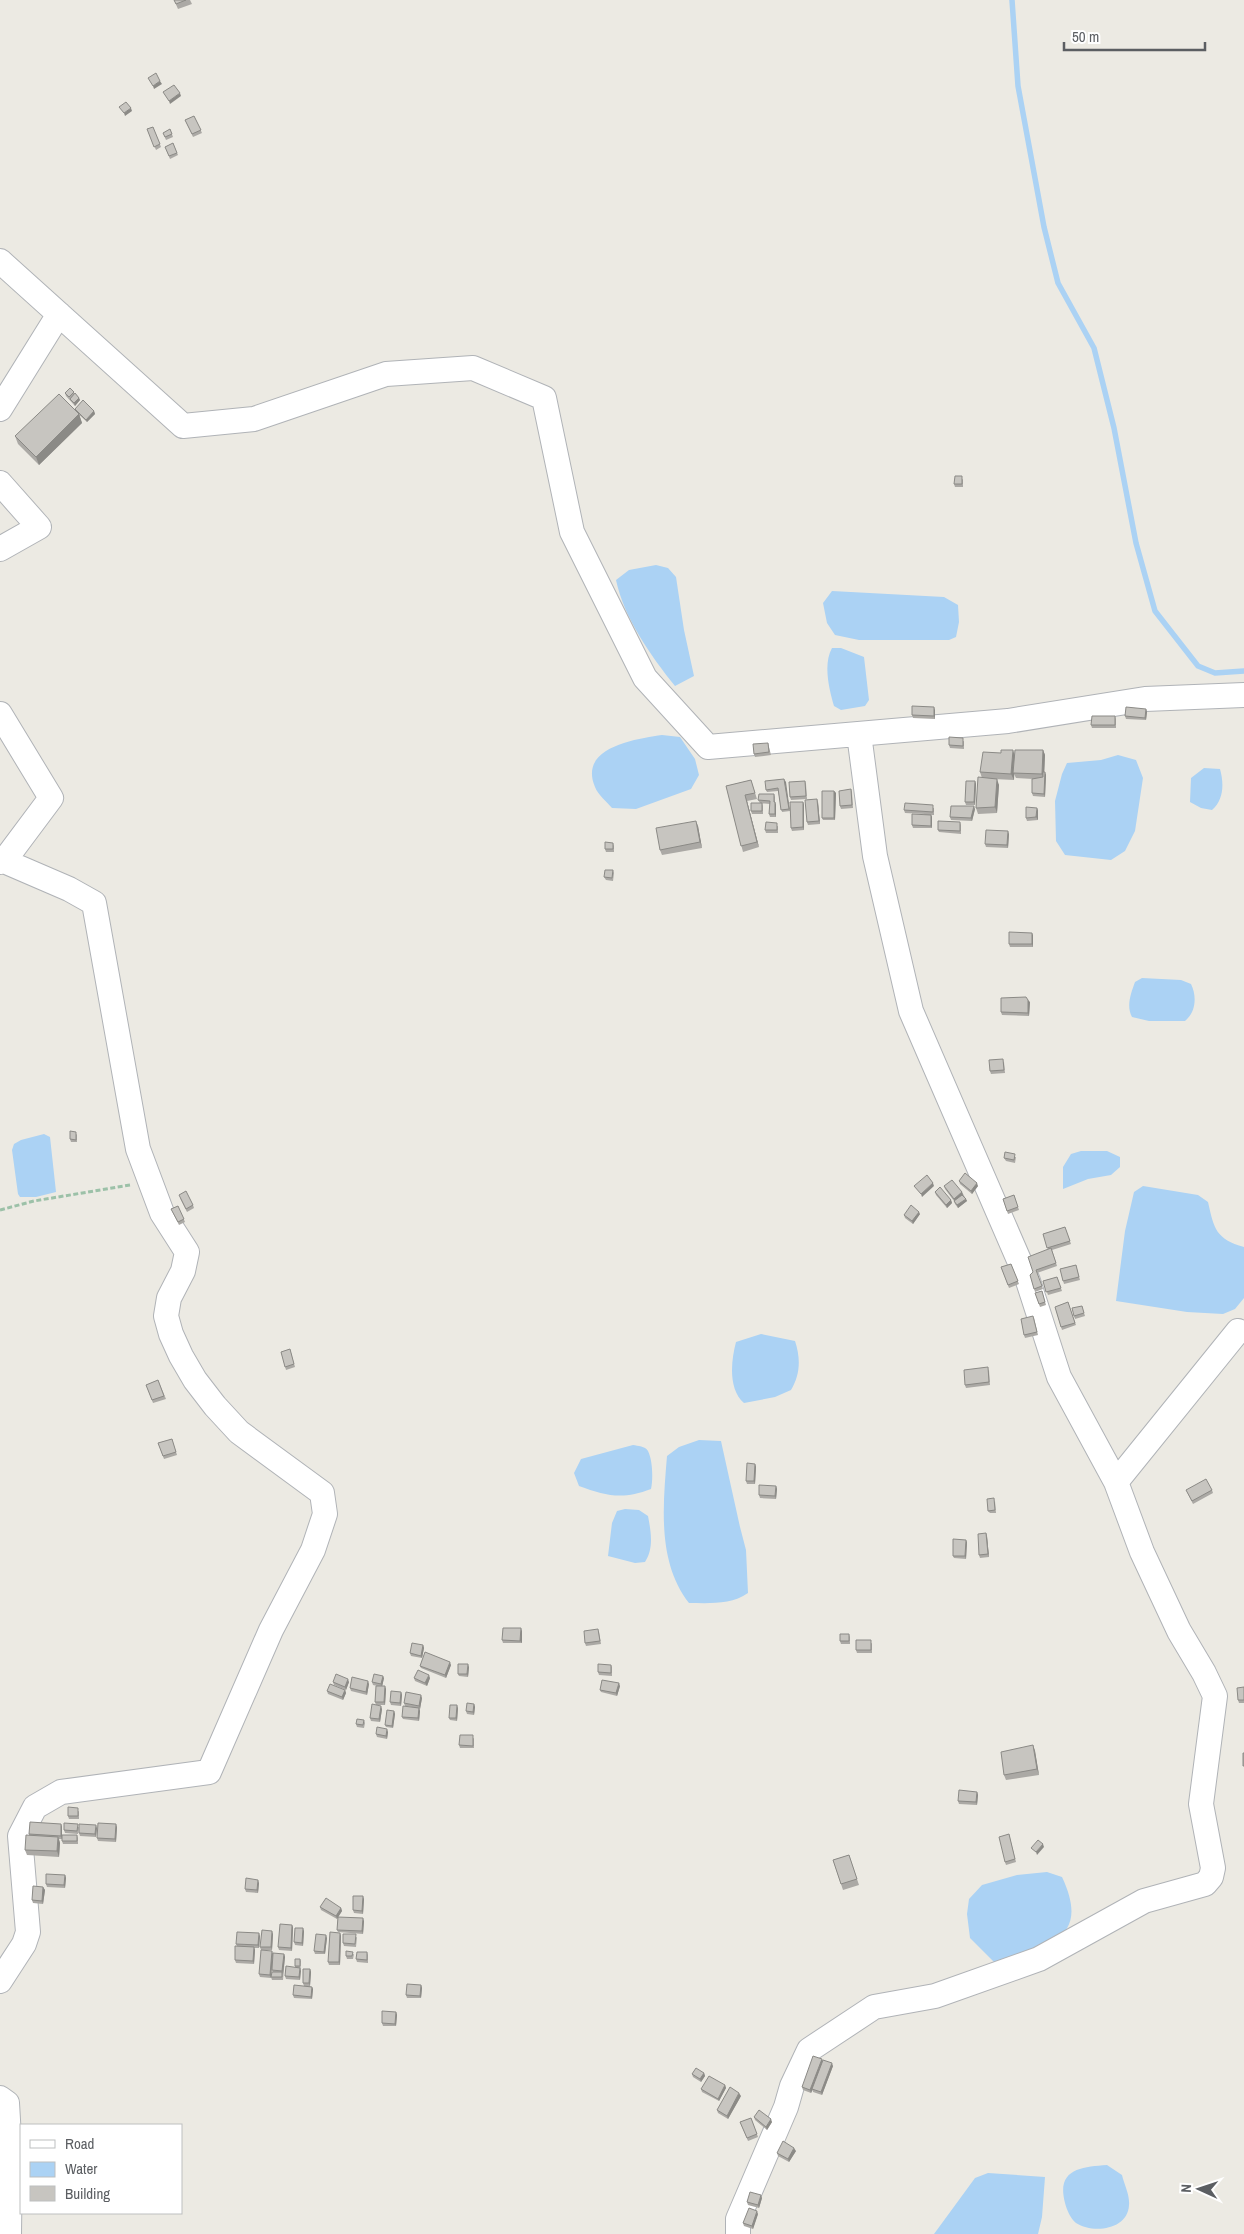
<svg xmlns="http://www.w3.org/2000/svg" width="1244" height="2234" viewBox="0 0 1244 2234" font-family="'Archivo Narrow',sans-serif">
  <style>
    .water { fill: #abd2f4 }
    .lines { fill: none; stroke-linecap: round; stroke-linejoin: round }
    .stream { stroke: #abd2f4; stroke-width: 5.5 }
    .minor-casing { stroke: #b0b3b7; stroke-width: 26 }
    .path { stroke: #9cc1a8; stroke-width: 3; stroke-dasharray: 5 2.5; stroke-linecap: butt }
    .minor { stroke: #fff; stroke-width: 24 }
    .wall { fill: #aba9a5 }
    .shaded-wall { fill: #8b8a86 }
    .building { fill: #c7c5c0; stroke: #8b8a86 }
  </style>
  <rect width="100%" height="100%" fill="#eceae3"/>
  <path class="water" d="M 656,565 L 668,568 L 676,577 L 684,630 L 694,676 L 675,686 C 651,656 624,618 616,580 L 629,570 Z
    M 832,591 L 944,597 L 958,605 L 959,622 L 956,637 L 949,640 L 859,640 L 835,635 L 827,623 L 823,603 Z
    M 832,648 L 841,648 L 864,657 L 869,700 L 865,706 L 841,710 L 834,706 C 829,689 823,664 832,648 Z
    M 662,735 L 680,737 L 695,759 L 699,775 L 691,789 L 636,809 L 612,808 C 607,802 598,795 595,787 C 578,747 636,739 662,735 Z
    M 1118,755 L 1136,760 L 1143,778 L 1135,831 L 1125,851 L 1111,860 L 1065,855 L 1056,841 L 1055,801 L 1062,774 L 1067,763 L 1101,760 Z
    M 1204,768 L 1220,769 C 1224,783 1224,800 1212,810 L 1201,808 L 1190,802 L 1191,778 Z
    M 1142,978 L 1181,980 L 1191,984 C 1197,996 1196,1012 1185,1021 L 1149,1021 L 1132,1017 C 1126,1006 1131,993 1135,982 Z
    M 44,1134 L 50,1137 L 56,1192 L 36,1197 L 20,1197 L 18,1194 L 12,1150 L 14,1144 L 21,1140 Z
    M 1081,1151 L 1107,1151 L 1120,1157 L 1120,1167 L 1111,1175 L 1088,1179 L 1063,1189 L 1063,1167 L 1071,1154 Z
    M 1143,1186 L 1198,1195 L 1208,1202 C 1214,1229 1216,1239 1244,1247 L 1244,1298 L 1235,1309 L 1223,1314 L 1187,1312 L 1116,1301 L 1125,1231 L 1134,1192 Z
    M 761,1334 L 795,1341 C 801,1359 800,1375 791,1390 L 775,1397 L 744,1403 C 728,1389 731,1361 736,1342 Z
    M 699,1440 L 721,1441 L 740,1527 L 746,1550 L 748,1593 C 731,1605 709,1603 689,1603 C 657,1562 663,1505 667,1456 L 679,1447 Z
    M 633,1445 C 638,1446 645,1446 648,1451 C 653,1461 653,1480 651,1489 C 623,1500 606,1496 579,1486 L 574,1473 L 581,1459 Z
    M 625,1509 L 639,1510 L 648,1516 C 651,1532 654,1548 645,1562 L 635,1563 L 608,1556 L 612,1523 L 617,1511 Z
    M 1047,1872 L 1062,1877 C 1093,1943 1042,1946 994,1962 L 970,1938 L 967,1914 L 969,1899 L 982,1885 L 1017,1875 Z
    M 1107,2165 L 1122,2175 C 1124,2184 1130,2195 1129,2205 C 1128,2230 1093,2234 1076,2223 C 1070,2218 1067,2210 1065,2203 C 1056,2169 1081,2167 1107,2165 Z
    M 988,2173 L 1045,2177 L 1042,2217 L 1038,2234 L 934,2234 L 975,2178 Z"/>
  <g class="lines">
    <path class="stream" d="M 1012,0 L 1018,86 L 1044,227 L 1058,283 L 1094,348 L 1114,428 L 1136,543 L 1155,611 L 1198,666 L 1215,673 L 1244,671"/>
    <defs>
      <path id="minor" d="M 0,261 L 183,426 L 254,419 L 386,374 L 473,368 L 544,398 L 572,532 L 645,678 L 708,747 L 1008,721 L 1145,699 L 1244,695
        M 0,409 L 59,314
        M 0,483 L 39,527 L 0,549
        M 0,714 L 51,798 L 4,861 L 0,862
        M 859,734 L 875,856 L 911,1011 L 1028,1281 L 1059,1377 L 1116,1482
        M 0,1981 L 24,1944 L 28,1932 L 20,1836 L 35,1807 L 61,1792 L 209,1772 L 271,1630 L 313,1550 L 325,1514 L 322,1493 L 239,1432 L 215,1406 L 195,1380 L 181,1356 L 171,1334 L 166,1316 L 169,1298 L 183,1271 L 187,1252 L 162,1213 L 138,1149 L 94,903 L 69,889 L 4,861
        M 0,2098 L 7,2103 L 10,2154 L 9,2234
        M 738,2234 L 738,2219 L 786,2107 L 792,2086 L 809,2050 L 874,2007 L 935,1996 L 1039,1959 L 1144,1901 L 1205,1884 L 1211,1877 L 1213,1868 L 1201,1804 L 1215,1696 L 1204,1673 L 1179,1631 L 1142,1552 L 1116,1482 L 1238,1331"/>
    </defs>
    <use href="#minor" class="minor-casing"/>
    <path class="path" d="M 0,1210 L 34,1201 L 130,1185"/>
    <use href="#minor" class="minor"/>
  </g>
  <path class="wall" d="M 174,0 L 190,0 L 192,4 L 178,9 Z
    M 194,116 L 202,133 L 193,137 L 185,120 Z
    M 153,127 L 161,147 L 156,150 L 147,129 Z
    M 170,129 L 173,137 L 166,140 L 163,133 Z
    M 173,143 L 178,155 L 170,159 L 165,147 Z
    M 74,392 L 74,394 L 79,398 L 80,400 L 75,406 L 66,396 L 65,393 Z
    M 75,409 L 94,411 L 95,414 L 87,422 L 76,412 L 79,414 L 82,423 L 39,465 L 18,444 L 15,436 L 76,411 Z
    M 963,479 L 963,487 L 955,487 L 954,484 Z
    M 1146,709 L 1147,712 L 1146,720 L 1126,719 L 1125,716 Z
    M 935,710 L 935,719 L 913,718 L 912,715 Z
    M 1115,716 L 1116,719 L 1116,728 L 1092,728 L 1091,725 Z
    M 964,741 L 964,749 L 950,748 L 949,745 Z
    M 768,743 L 771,755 L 755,757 L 754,754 Z
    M 1043,750 L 1045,755 L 1044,772 L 1046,775 L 1045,797 L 1033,796 L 1032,793 L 1033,779 L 1016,778 L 1014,774 L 1014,780 L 994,779 L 999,785 L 997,813 L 978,814 L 976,808 L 982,778 L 980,772 L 1014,755 Z
    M 784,779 L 790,811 L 782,812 L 778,791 L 767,792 L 766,790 Z
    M 751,780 L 757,799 L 747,801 L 759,847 L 743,852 L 726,786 Z
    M 805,781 L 806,784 L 807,799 L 791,800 L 790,797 Z
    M 975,781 L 976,784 L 975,805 L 966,805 L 965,802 Z
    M 851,789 L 852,792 L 853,808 L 841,809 L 840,806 Z
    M 834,791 L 836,793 L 835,820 L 823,820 L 822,818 Z
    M 774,794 L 775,797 L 775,802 L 776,805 L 776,817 L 770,817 L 769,814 L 770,804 L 760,803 L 758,800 Z
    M 803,802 L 804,805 L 804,830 L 792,831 L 791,828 Z
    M 818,802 L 820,824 L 808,825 L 807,822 Z
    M 762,803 L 763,806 L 763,814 L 752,814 L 751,811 Z
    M 934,808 L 934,815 L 931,815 L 932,817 L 932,828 L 913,828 L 912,825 L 925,814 L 905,813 L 904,810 Z
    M 975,809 L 972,821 L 951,820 L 950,817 Z
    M 1038,810 L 1038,820 L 1027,821 L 1026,818 Z
    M 960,822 L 961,825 L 961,834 L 939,832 L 938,830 Z
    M 698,826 L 702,848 L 662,855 L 660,850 Z
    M 778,826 L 778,833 L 766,833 L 765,830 Z
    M 1009,834 L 1008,848 L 986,847 L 985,844 Z
    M 613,843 L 614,846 L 614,852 L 606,852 L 605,849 Z
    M 613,870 L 614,873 L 613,881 L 606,880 L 604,877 Z
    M 1033,935 L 1033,947 L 1010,947 L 1009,944 Z
    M 1030,1002 L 1029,1016 L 1002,1015 L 1001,1012 Z
    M 1004,1062 L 1005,1073 L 991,1074 L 990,1071 Z
    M 77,1134 L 77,1142 L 71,1142 L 70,1139 Z
    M 1016,1157 L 1015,1163 L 1006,1161 L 1004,1158 Z
    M 959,1181 L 978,1186 L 972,1194 L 960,1184 Z
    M 944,1186 L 962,1192 L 967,1201 L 958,1208 L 955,1204 L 954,1201 L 945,1189 Z
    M 935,1192 L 951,1200 L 952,1203 L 947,1208 L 936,1195 Z
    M 1014,1195 L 1019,1210 L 1008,1214 L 1003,1199 Z
    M 180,1198 L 193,1205 L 194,1208 L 187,1212 Z
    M 178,1206 L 185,1222 L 179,1225 L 171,1209 Z
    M 920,1214 L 913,1224 L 905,1218 L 904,1215 Z
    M 1065,1227 L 1071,1244 L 1052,1250 L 1057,1266 L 1037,1273 L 1043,1289 L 1035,1292 L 1030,1275 L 1033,1272 L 1048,1249 L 1043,1234 Z
    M 1011,1264 L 1019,1284 L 1009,1288 L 1001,1267 Z
    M 1076,1265 L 1080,1280 L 1064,1284 L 1060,1269 Z
    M 1057,1277 L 1062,1291 L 1048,1295 L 1043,1281 Z
    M 1042,1291 L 1046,1305 L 1040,1307 L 1035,1293 Z
    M 1068,1302 L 1076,1325 L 1062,1330 L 1055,1307 Z
    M 1082,1306 L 1085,1316 L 1075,1319 L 1074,1316 Z
    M 1034,1318 L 1038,1335 L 1025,1338 L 1024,1335 Z
    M 290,1349 L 295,1367 L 286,1370 L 281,1352 Z
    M 989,1370 L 990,1385 L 966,1388 L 965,1385 Z
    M 158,1380 L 166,1399 L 153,1403 L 146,1385 Z
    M 172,1439 L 177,1455 L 164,1459 L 158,1443 Z
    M 755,1464 L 756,1467 L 755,1484 L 747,1484 L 746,1481 Z
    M 776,1486 L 777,1489 L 776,1499 L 760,1498 L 759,1495 Z
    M 1186,1490 L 1212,1490 L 1213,1493 L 1193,1504 Z
    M 995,1501 L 996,1513 L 990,1513 L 988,1511 Z
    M 986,1533 L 987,1536 L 989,1557 L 980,1558 L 979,1555 Z
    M 967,1542 L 966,1559 L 954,1558 L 953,1556 Z
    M 522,1631 L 522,1643 L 503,1643 L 502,1640 Z
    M 599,1632 L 601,1644 L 586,1646 L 585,1643 Z
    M 849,1634 L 850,1637 L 850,1644 L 841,1644 L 840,1641 Z
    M 872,1643 L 872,1653 L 857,1653 L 856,1650 Z
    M 423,1645 L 424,1648 L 422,1658 L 411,1656 L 410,1653 Z
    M 451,1665 L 446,1678 L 421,1668 L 420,1666 Z
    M 611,1665 L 612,1667 L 612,1676 L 599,1675 L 598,1672 Z
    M 469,1667 L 468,1677 L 459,1676 L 458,1674 Z
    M 384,1678 L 382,1686 L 386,1689 L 385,1705 L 376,1705 L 375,1702 L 377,1686 L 373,1685 L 372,1682 Z
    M 414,1678 L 430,1678 L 427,1686 L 415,1681 Z
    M 333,1682 L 349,1682 L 346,1690 L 334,1685 Z
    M 369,1684 L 367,1695 L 351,1691 L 350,1688 Z
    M 620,1686 L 617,1696 L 601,1692 L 600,1690 Z
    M 1244,1687 L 1244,1703 L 1239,1703 L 1238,1700 Z
    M 345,1690 L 346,1693 L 343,1700 L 328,1694 L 327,1691 Z
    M 401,1692 L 402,1695 L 401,1706 L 391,1705 L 390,1702 Z
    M 422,1698 L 420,1709 L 419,1708 L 420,1711 L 419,1721 L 403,1719 L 402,1717 L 412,1707 L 405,1706 L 404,1703 Z
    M 474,1704 L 475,1707 L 474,1715 L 467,1714 L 466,1711 Z
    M 458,1708 L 457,1721 L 450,1720 L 449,1718 Z
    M 382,1709 L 380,1722 L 371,1721 L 370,1718 Z
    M 394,1711 L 395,1714 L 393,1728 L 386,1727 L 385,1725 Z
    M 364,1720 L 365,1723 L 364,1728 L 357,1727 L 356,1724 Z
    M 388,1732 L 387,1739 L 377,1737 L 376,1734 Z
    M 474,1738 L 474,1748 L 460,1748 L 459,1745 Z
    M 1033,1745 L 1035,1751 L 1039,1775 L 1006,1780 L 1004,1775 Z
    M 977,1792 L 978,1795 L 977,1805 L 959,1804 L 958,1801 Z
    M 79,1811 L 79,1819 L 69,1819 L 68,1816 Z
    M 61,1824 L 62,1827 L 62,1839 L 59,1839 L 60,1843 L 59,1857 L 27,1855 L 25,1850 L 29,1836 L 29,1834 Z
    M 79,1827 L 78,1834 L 65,1833 L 64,1830 Z
    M 117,1827 L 116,1842 L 98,1841 L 97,1838 Z
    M 97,1828 L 96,1837 L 80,1836 L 79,1833 Z
    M 1009,1834 L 1016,1862 L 1006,1865 L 1005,1862 Z
    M 77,1835 L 78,1838 L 78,1844 L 63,1844 L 62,1841 Z
    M 849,1855 L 859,1885 L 843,1890 L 833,1860 Z
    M 65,1875 L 66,1878 L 65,1888 L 47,1887 L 46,1884 Z
    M 259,1883 L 258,1893 L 246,1892 L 245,1889 Z
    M 43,1887 L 45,1890 L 43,1904 L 33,1903 L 32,1900 Z
    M 364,1899 L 363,1914 L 354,1913 L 353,1910 Z
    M 320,1907 L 341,1908 L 342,1911 L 338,1917 L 364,1921 L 363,1934 L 338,1932 L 337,1930 L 338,1917 L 337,1919 L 321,1910 Z
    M 293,1927 L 292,1951 L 279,1950 L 278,1947 Z
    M 304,1931 L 303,1946 L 295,1945 L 294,1942 Z
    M 340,1933 L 341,1936 L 340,1965 L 329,1965 L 328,1962 Z
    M 273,1934 L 272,1950 L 261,1950 L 260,1947 Z
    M 260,1936 L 259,1948 L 254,1948 L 255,1950 L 254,1964 L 236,1963 L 235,1960 L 237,1946 L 236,1944 Z
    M 357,1937 L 356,1947 L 344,1946 L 343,1943 Z
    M 327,1938 L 325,1954 L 315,1954 L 314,1951 Z
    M 367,1952 L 368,1955 L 368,1963 L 357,1962 L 356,1959 Z
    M 273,1954 L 271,1978 L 260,1977 L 259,1974 Z
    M 284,1954 L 285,1957 L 283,1980 L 272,1980 L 271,1977 L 273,1972 L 272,1970 Z
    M 354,1954 L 353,1959 L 347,1959 L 346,1956 Z
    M 300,1959 L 301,1961 L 300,1980 L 286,1979 L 285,1976 L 295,1967 L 295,1966 Z
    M 310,1969 L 311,1972 L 310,1986 L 313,1989 L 312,1999 L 294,1998 L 293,1995 L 304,1986 L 303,1983 Z
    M 421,1985 L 422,1988 L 421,1998 L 407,1998 L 406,1995 Z
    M 396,2012 L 397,2015 L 396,2026 L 383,2026 L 382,2023 Z
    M 822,2059 L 823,2062 L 833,2066 L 822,2095 L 813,2092 L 813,2090 L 811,2093 L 803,2090 L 802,2087 Z
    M 704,2073 L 705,2076 L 701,2082 L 693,2077 L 692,2074 Z
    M 725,2085 L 726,2088 L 719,2101 L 702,2092 L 701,2089 Z
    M 741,2096 L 728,2119 L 718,2113 L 717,2110 Z
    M 754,2117 L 772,2122 L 767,2130 L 755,2120 Z
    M 751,2118 L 758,2137 L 748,2141 L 740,2122 Z
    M 796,2151 L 789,2162 L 778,2156 L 777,2153 Z
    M 762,2198 L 759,2208 L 748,2205 L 747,2202 Z
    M 758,2214 L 753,2229 L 744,2226 L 743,2223 Z"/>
  <path class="shaded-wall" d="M 160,81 L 162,84 L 154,89 L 153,86 Z
    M 180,93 L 181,96 L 170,104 L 169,101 Z
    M 131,108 L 132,111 L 125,116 L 124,113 Z
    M 79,398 L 80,400 L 75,406 L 74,403 Z
    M 94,411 L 95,414 L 87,422 L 86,420 Z
    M 79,414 L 82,423 L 39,465 L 36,457 Z
    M 934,707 L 935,710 L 935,719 L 934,716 Z
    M 1146,709 L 1147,712 L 1146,720 L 1145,718 Z
    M 1013,750 L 1015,756 L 1014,780 L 1011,774 Z
    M 1043,750 L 1045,755 L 1044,780 L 1042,774 Z
    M 1045,772 L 1046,775 L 1045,797 L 1044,794 Z
    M 784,779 L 786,782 L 790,811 L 789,809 Z
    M 997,779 L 999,785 L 997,813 L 995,807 Z
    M 975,781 L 976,784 L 975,805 L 974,802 Z
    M 834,791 L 836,793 L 835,820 L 834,818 Z
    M 745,795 L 747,801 L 759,847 L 757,842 Z
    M 817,799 L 818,802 L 820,824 L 819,821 Z
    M 775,802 L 776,805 L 776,817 L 775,814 Z
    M 803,802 L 804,805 L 804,830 L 803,827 Z
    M 974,806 L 975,809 L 972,821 L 971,818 Z
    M 1037,808 L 1038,810 L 1038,820 L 1036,817 Z
    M 931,815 L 932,817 L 932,828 L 931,826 Z
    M 696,821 L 698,826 L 702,848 L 700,842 Z
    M 1008,831 L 1009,834 L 1008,848 L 1007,845 Z
    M 1032,933 L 1033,935 L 1033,947 L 1032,944 Z
    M 1028,1000 L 1030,1002 L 1029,1016 L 1028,1013 Z
    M 933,1183 L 934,1186 L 922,1197 L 921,1194 Z
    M 977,1183 L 978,1186 L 972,1194 L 971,1191 Z
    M 962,1192 L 963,1195 L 955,1202 L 954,1199 Z
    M 966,1199 L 967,1201 L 958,1208 L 957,1205 Z
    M 951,1200 L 952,1203 L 947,1208 L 946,1205 Z
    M 919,1212 L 920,1214 L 913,1224 L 912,1221 Z
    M 755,1464 L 756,1467 L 755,1484 L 754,1481 Z
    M 776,1486 L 777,1489 L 776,1499 L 775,1496 Z
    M 986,1533 L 987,1536 L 989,1557 L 988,1554 Z
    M 966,1540 L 967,1542 L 966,1559 L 965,1556 Z
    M 521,1628 L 522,1631 L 522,1643 L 520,1641 Z
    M 423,1645 L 424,1648 L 422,1658 L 421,1656 Z
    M 450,1662 L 451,1665 L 446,1678 L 445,1675 Z
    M 468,1664 L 469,1667 L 468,1677 L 467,1674 Z
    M 429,1675 L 430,1678 L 427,1686 L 425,1683 Z
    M 383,1676 L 384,1678 L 382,1687 L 381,1684 Z
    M 348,1679 L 349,1682 L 346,1690 L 345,1687 Z
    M 368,1681 L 369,1684 L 367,1695 L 366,1692 Z
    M 619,1683 L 620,1686 L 617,1696 L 616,1693 Z
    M 385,1686 L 386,1689 L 385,1705 L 384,1702 Z
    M 345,1690 L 346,1693 L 343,1700 L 342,1697 Z
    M 401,1692 L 402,1695 L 401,1706 L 400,1703 Z
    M 421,1695 L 422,1698 L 420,1709 L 419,1706 Z
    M 474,1704 L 475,1707 L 474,1715 L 473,1712 Z
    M 457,1705 L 458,1708 L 457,1721 L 456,1718 Z
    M 381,1706 L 382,1709 L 380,1722 L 379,1719 Z
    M 419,1708 L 420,1711 L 419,1721 L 418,1718 Z
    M 394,1711 L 395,1714 L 393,1728 L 392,1726 Z
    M 387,1729 L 388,1732 L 387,1739 L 386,1736 Z
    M 1033,1745 L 1035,1751 L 1039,1775 L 1037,1769 Z
    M 977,1792 L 978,1795 L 977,1805 L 976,1802 Z
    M 61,1824 L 62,1827 L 62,1839 L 61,1836 Z
    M 116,1824 L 117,1827 L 116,1842 L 115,1839 Z
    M 96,1825 L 97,1828 L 96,1837 L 95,1834 Z
    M 58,1837 L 60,1843 L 59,1857 L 57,1851 Z
    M 1043,1844 L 1044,1847 L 1037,1855 L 1036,1852 Z
    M 65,1875 L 66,1878 L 65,1888 L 64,1885 Z
    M 258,1880 L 259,1883 L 258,1893 L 257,1890 Z
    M 43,1887 L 45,1890 L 43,1904 L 42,1901 Z
    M 363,1896 L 364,1899 L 363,1914 L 362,1911 Z
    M 341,1908 L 342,1911 L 337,1919 L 336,1916 Z
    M 363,1918 L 364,1921 L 363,1934 L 362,1931 Z
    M 292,1925 L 293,1927 L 292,1951 L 291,1948 Z
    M 303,1928 L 304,1931 L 303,1946 L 302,1943 Z
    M 272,1931 L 273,1934 L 272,1950 L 271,1947 Z
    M 259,1933 L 260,1936 L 259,1948 L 258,1945 Z
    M 340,1933 L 341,1936 L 340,1965 L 339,1962 Z
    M 326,1935 L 327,1938 L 325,1954 L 324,1952 Z
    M 254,1947 L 255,1950 L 254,1964 L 253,1961 Z
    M 272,1951 L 273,1954 L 271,1978 L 270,1975 Z
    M 284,1954 L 285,1957 L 283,1974 L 282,1971 Z
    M 300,1968 L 301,1971 L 300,1980 L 299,1977 Z
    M 310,1969 L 311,1972 L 310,1986 L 309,1983 Z
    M 421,1985 L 422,1988 L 421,1998 L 420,1996 Z
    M 312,1987 L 313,1989 L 312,1999 L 311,1997 Z
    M 396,2012 L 397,2015 L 396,2026 L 395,2024 Z
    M 822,2059 L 823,2062 L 811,2093 L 810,2090 Z
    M 832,2063 L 833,2066 L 822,2095 L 821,2092 Z
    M 704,2073 L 705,2076 L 701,2082 L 700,2079 Z
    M 725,2085 L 726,2088 L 719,2101 L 718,2099 Z
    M 739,2093 L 741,2096 L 728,2119 L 727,2116 Z
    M 771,2119 L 772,2122 L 767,2130 L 766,2127 Z
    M 794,2148 L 796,2151 L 789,2162 L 788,2159 Z
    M 761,2195 L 762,2198 L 759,2208 L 758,2205 Z
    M 757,2211 L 758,2214 L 753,2229 L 752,2226 Z"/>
  <path class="building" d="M 174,0 L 186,0 L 176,4 Z
    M 156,73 L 160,81 L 153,86 L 148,78 Z
    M 174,85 L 180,93 L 169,101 L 163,92 Z
    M 126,102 L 131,108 L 124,113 L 119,107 Z
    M 194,116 L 201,130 L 192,134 L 185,120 Z
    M 153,127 L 160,144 L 154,147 L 147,129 Z
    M 170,129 L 172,134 L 165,137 L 163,133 Z
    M 173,143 L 177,153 L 169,156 L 165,147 Z
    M 70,388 L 74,392 L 69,397 L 65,393 Z
    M 75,393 L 79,398 L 74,403 L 70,399 Z
    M 59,394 L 79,414 L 36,457 L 15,436 Z
    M 83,400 L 94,411 L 86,420 L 75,409 Z
    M 955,476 L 962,476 L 962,484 L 954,484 Z
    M 912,706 L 934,707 L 934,716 L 912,715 Z
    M 1126,707 L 1146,709 L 1145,718 L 1125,716 Z
    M 1092,716 L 1115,716 L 1115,725 L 1091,725 Z
    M 949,737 L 963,738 L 963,746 L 949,745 Z
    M 768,743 L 769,752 L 754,754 L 753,744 Z
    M 1001,750 L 1013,750 L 1011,774 L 980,772 L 983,752 L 1001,753 Z
    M 1015,750 L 1043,750 L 1042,774 L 1013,773 Z
    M 1043,772 L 1045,772 L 1044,794 L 1032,793 L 1032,779 L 1043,777 Z
    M 978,777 L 997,779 L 995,807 L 976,808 Z
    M 784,779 L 789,809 L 781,810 L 778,788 L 766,790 L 765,781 Z
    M 751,780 L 755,793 L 745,795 L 757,842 L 741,846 L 726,786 Z
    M 805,781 L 806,796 L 790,797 L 789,782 Z
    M 966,781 L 975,781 L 974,802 L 965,802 Z
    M 851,789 L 852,805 L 840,806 L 839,791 Z
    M 822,791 L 834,791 L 834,818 L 822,818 Z
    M 759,794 L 774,794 L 774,802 L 775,802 L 775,814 L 769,814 L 770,801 L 758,800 Z
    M 817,799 L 819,821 L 807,822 L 805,800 Z
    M 790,802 L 803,802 L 803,827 L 791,828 Z
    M 751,803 L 762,803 L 762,811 L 751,811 Z
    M 905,803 L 933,805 L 933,812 L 904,810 Z
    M 951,806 L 974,806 L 971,818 L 950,817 Z
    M 1026,807 L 1037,808 L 1036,817 L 1026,818 Z
    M 912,814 L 931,815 L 931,826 L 912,825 Z
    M 696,821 L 700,842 L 660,850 L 656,828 Z
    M 938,821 L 960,822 L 960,831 L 938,830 Z
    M 766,822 L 777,823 L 777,830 L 765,830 Z
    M 986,830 L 1008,831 L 1007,845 L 985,844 Z
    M 605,842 L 613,843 L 613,849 L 605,849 Z
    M 605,870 L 613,870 L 612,878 L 604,877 Z
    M 1009,932 L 1032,933 L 1032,944 L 1009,944 Z
    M 1026,997 L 1028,1000 L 1028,1013 L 1001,1012 L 1001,998 Z
    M 1003,1059 L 1004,1070 L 990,1071 L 989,1060 Z
    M 70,1131 L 76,1132 L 76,1140 L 70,1139 Z
    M 1005,1152 L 1015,1154 L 1014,1160 L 1004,1158 Z
    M 965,1173 L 977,1183 L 971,1191 L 959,1181 Z
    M 927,1175 L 933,1183 L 921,1194 L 914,1186 Z
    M 952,1180 L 962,1192 L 954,1199 L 944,1186 Z
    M 940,1187 L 951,1200 L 946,1205 L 935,1192 Z
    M 186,1191 L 193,1205 L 186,1209 L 179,1195 Z
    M 962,1195 L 966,1199 L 957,1205 L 954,1201 Z
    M 1014,1195 L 1018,1207 L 1007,1211 L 1003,1199 Z
    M 911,1205 L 919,1212 L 912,1221 L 904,1215 Z
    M 178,1206 L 184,1219 L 178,1222 L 171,1209 Z
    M 1065,1227 L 1070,1241 L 1047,1248 L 1043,1234 Z
    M 1051,1248 L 1056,1263 L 1036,1270 L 1042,1286 L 1034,1289 L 1030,1275 L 1033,1272 L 1028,1257 Z
    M 1011,1264 L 1018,1281 L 1008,1285 L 1001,1267 Z
    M 1076,1265 L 1079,1277 L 1063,1281 L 1060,1269 Z
    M 1057,1277 L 1061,1288 L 1046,1292 L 1043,1281 Z
    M 1042,1291 L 1045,1302 L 1039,1304 L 1035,1293 Z
    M 1068,1302 L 1075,1323 L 1061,1327 L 1055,1307 Z
    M 1082,1306 L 1084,1313 L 1074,1316 L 1072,1308 Z
    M 1033,1316 L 1037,1332 L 1024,1335 L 1021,1319 Z
    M 290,1349 L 294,1364 L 285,1367 L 281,1352 Z
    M 988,1367 L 989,1382 L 965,1385 L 964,1370 Z
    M 158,1380 L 164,1396 L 152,1400 L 146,1385 Z
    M 172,1439 L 176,1452 L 163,1456 L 158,1443 Z
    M 747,1463 L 755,1464 L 754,1481 L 746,1481 Z
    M 1206,1479 L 1212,1490 L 1192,1501 L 1186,1490 Z
    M 759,1485 L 776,1486 L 775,1496 L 759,1495 Z
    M 994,1498 L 995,1510 L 988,1511 L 987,1499 Z
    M 986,1533 L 988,1554 L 979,1555 L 978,1534 Z
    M 953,1539 L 966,1540 L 965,1556 L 953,1556 Z
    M 503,1628 L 521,1628 L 520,1641 L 502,1640 Z
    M 598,1629 L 600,1641 L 585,1643 L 584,1631 Z
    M 840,1634 L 849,1634 L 849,1641 L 840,1641 Z
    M 856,1640 L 871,1640 L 871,1650 L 856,1650 Z
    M 412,1643 L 423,1645 L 421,1656 L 410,1653 Z
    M 425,1652 L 450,1662 L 445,1675 L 420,1666 Z
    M 458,1664 L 468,1664 L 467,1674 L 458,1674 Z
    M 598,1664 L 611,1665 L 611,1673 L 598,1672 Z
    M 418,1670 L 429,1675 L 425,1683 L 414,1678 Z
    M 336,1674 L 348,1679 L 345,1687 L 333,1682 Z
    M 374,1674 L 383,1676 L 381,1684 L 372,1682 Z
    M 352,1677 L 368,1681 L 366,1692 L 350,1688 Z
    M 602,1680 L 619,1683 L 616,1693 L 600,1690 Z
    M 330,1684 L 345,1690 L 342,1697 L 327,1691 Z
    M 376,1686 L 385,1686 L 384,1702 L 375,1702 Z
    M 1244,1687 L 1244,1700 L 1238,1700 L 1237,1688 Z
    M 391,1691 L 401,1692 L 400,1703 L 390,1702 Z
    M 406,1692 L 421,1695 L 419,1706 L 404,1703 Z
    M 467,1703 L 474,1704 L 473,1712 L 466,1711 Z
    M 372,1704 L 381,1706 L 379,1719 L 370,1718 Z
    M 450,1705 L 457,1705 L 456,1718 L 449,1718 Z
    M 403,1706 L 419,1708 L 418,1718 L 402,1717 Z
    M 387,1710 L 394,1711 L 392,1726 L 385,1725 Z
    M 357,1719 L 364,1720 L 363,1725 L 356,1724 Z
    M 377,1727 L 387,1729 L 386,1736 L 376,1734 Z
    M 460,1735 L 473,1735 L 473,1746 L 459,1745 Z
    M 1033,1745 L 1037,1769 L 1004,1775 L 1001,1752 Z
    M 1243,1753 L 1244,1753 L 1244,1766 L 1243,1766 Z
    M 959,1790 L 977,1792 L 976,1802 L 958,1801 Z
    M 68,1807 L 78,1808 L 78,1816 L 68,1816 Z
    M 30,1822 L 61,1824 L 61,1836 L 29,1834 Z
    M 64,1823 L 78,1824 L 77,1831 L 64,1830 Z
    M 98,1823 L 116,1824 L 115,1839 L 97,1838 Z
    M 79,1824 L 96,1825 L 95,1834 L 79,1833 Z
    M 1009,1834 L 1015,1859 L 1005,1862 L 999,1837 Z
    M 26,1835 L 58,1837 L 57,1851 L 25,1850 Z
    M 62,1835 L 77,1835 L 77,1841 L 62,1841 Z
    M 1038,1840 L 1043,1844 L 1036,1852 L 1031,1848 Z
    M 849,1855 L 857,1879 L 841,1884 L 833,1860 Z
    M 46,1874 L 65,1875 L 64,1885 L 46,1884 Z
    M 246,1878 L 258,1880 L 257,1890 L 245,1889 Z
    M 33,1886 L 43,1887 L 42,1901 L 32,1900 Z
    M 353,1896 L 363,1896 L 362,1911 L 353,1910 Z
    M 326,1898 L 341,1908 L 336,1916 L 320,1907 Z
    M 338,1917 L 363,1918 L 362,1931 L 337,1930 Z
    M 280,1924 L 292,1925 L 291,1948 L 278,1947 Z
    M 295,1928 L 303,1928 L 302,1943 L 294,1942 Z
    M 262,1930 L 272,1931 L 271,1947 L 260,1947 Z
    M 237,1932 L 259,1933 L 258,1945 L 236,1944 Z
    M 330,1932 L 340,1933 L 339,1962 L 328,1962 Z
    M 316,1934 L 326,1935 L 324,1952 L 314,1951 Z
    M 343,1934 L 356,1934 L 355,1944 L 343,1943 Z
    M 235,1946 L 254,1947 L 253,1961 L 235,1960 Z
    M 261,1950 L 272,1951 L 270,1975 L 259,1974 Z
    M 346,1951 L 353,1952 L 352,1956 L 346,1956 Z
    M 357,1952 L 367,1952 L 367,1960 L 356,1959 Z
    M 273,1953 L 284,1954 L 282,1971 L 272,1970 Z
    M 295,1959 L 300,1959 L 300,1966 L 295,1966 Z
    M 286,1966 L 300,1968 L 299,1977 L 285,1976 Z
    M 303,1969 L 310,1969 L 309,1983 L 303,1983 Z
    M 272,1972 L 282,1972 L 282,1977 L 271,1977 Z
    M 407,1984 L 421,1985 L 420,1996 L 406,1995 Z
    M 294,1985 L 312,1987 L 311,1997 L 293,1995 Z
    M 382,2011 L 396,2012 L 395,2024 L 382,2023 Z
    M 813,2056 L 822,2059 L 810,2090 L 802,2087 Z
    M 823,2060 L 832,2063 L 821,2092 L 812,2089 Z
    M 696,2068 L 704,2073 L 700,2079 L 692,2074 Z
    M 709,2076 L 725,2085 L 718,2099 L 701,2089 Z
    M 730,2087 L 739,2093 L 727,2116 L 717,2110 Z
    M 759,2110 L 771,2119 L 766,2127 L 754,2117 Z
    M 751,2118 L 757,2134 L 747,2138 L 740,2122 Z
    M 783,2141 L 794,2148 L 788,2159 L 777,2153 Z
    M 750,2192 L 761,2195 L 758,2205 L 747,2202 Z
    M 749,2208 L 757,2211 L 752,2226 L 743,2223 Z"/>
  <rect x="20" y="2124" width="162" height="90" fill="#ffffff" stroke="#bdbfc0"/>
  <rect x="30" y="2140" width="25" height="8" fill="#ffffff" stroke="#bdbfc0"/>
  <text x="65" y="2149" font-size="15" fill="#5b5e62">Road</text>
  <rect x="30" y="2162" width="25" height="15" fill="#abd2f4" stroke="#bdbfc0"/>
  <text x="65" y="2174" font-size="15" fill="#5b5e62">Water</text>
  <rect x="30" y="2186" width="25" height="15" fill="#c7c5c0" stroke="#bdbfc0"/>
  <text x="65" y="2199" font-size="15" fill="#5b5e62">Building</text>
  <g transform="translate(1199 2189) rotate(273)" stroke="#ffffff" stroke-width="4" paint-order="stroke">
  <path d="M0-4L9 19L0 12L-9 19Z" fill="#5b5e62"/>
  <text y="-8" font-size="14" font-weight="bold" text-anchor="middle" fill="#5b5e62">N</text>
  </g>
  <path d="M1064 42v8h141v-8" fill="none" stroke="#5b5e62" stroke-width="2.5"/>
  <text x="1072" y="42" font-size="15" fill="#5b5e62" stroke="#ffffff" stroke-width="4" paint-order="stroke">50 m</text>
</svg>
